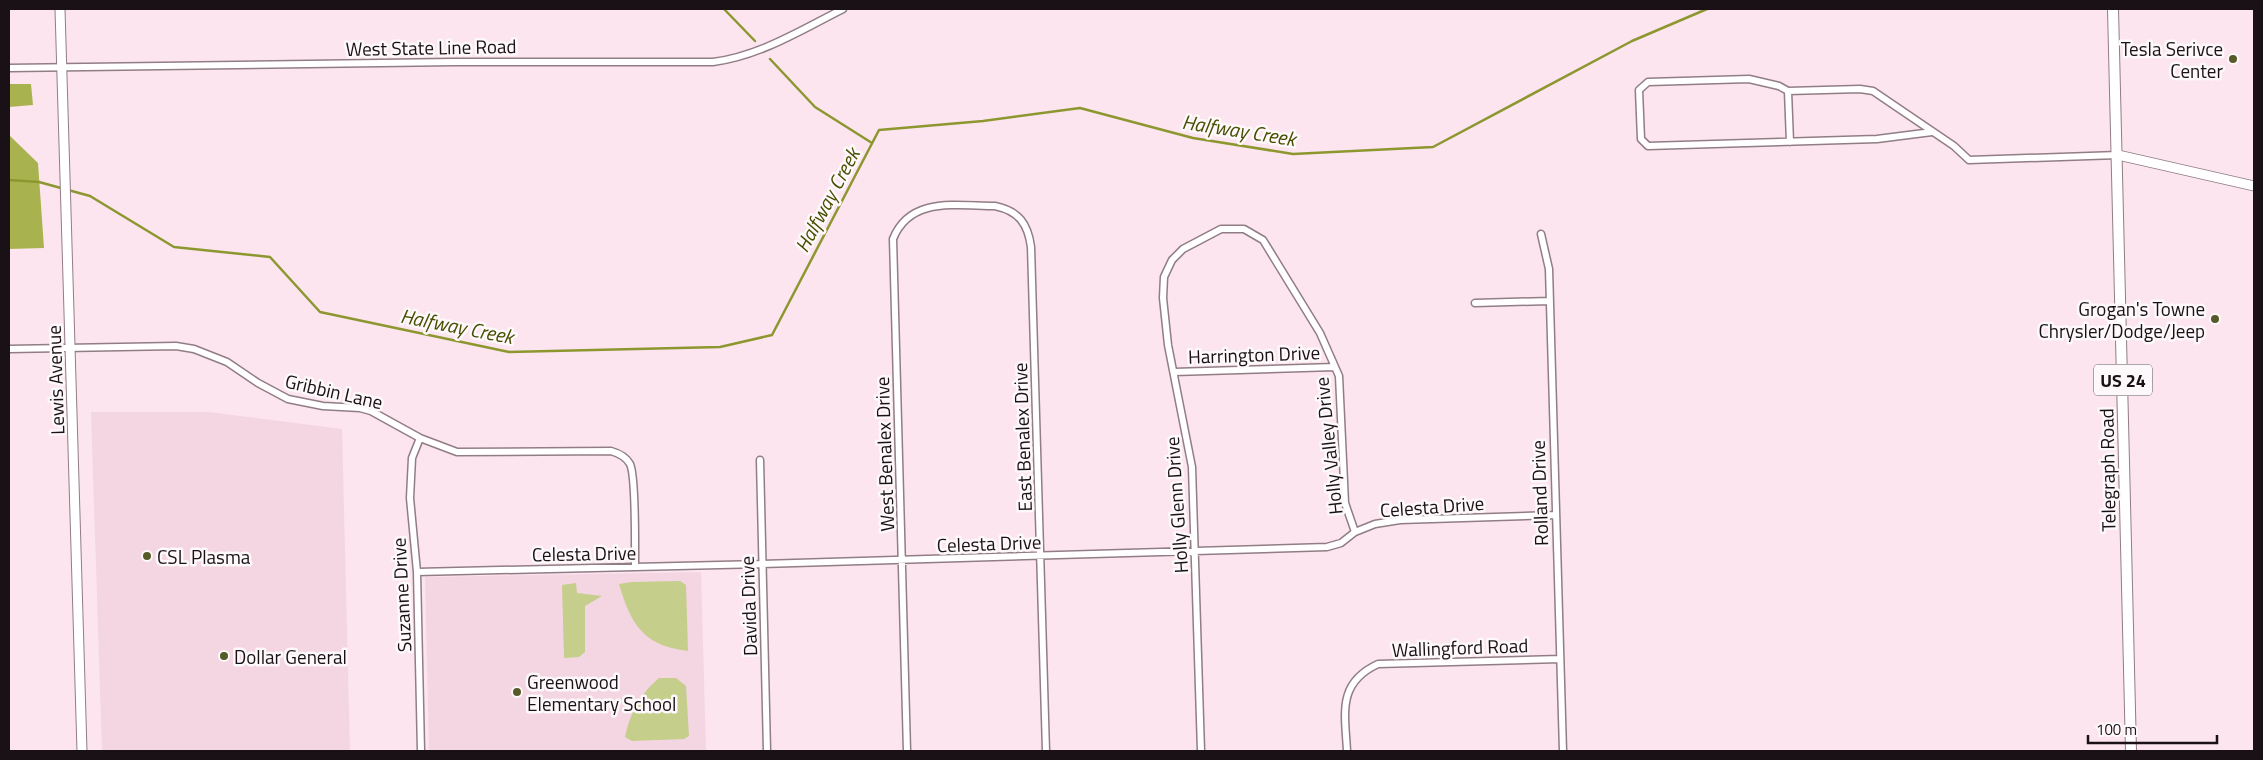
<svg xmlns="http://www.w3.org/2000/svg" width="2263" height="760" viewBox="0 0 2263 760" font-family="'Titillium Web',sans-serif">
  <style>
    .built { fill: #f4d6e3 }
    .green { fill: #c5ce8b }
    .forest { fill: #a8b34f }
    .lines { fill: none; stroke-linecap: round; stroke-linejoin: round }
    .stream { stroke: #8d9730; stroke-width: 2.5 }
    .minor-casing { stroke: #917d86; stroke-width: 9 }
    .tertiary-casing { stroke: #917d86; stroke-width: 11 }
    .secondary-casing { stroke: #917d86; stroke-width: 11 }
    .primary-casing { stroke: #917d86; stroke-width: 12 }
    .minor { stroke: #fff; stroke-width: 6 }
    .tertiary { stroke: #fff; stroke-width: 9 }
    .secondary { stroke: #fff; stroke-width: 9 }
    .primary { stroke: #fff; stroke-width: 10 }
    .poi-dot { fill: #555a28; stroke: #fdf8fa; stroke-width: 2 }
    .labels { text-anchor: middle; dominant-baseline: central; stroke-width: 5; stroke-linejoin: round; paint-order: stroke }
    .shield { fill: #fdf8fa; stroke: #5d565a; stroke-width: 1 }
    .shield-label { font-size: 18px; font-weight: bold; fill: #191115 }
    .street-label { font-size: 19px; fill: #191115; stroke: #fdf8fa }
    .poi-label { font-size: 19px; fill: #191115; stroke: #fdf8fa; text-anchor: start }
    .water-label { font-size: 20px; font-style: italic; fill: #484e00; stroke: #fdf8fa }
  </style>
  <rect width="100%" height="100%" fill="#fce5ef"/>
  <path class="built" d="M 91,412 L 208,412 L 342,429 L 350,751 L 102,751 Z
    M 701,572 L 706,751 L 429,751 L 425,577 Z"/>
  <path class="green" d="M 680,581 L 686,585 L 688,651 C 644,646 631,625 619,584 L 631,582 Z
    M 576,583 L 577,593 L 602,596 L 585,606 L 585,652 L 579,657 L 564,658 L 562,585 Z
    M 659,678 L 676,678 L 686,686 L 689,736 L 684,739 L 632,741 L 625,737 C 630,713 640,694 659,678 Z"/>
  <path class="forest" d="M 9,84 L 31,84 L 33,105 L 9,107 Z
    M 9,135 L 38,163 L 44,248 L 9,249 Z"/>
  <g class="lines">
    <path class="stream" d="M 724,9 L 755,41
      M 770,59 L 815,107 L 872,143
      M 9,180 L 39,182 L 90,196 L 174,247 L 270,257 L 320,312 L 509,352 L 720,347 L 772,335 L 879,130 L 983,121 L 1080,108 L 1193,138 L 1293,154 L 1433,147 L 1632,41 L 1707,9"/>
    <defs>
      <path id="minor" d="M 9,68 L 454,62 L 713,62 C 760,56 801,30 843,9
        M 1788,91 L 1790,142
        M 1932,132 L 1877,139 L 1648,146 L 1641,139 L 1639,90 L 1648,82 L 1749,79 L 1779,86 L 1788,91 L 1860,89 L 1873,91 L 1954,146 L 1969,160 L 2118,155
        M 1541,234 L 1549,269 L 1563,751
        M 1475,303 L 1549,301
        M 9,349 L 176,346 L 194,349 L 227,362 L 258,383 L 288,399 L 323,406 L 360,408 L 371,411 L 420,438 L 457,452 L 611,451 C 618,453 626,457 630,464 C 636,476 635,549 635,567
        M 1174,372 L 1335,367
        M 420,438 L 412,458 L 410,498 L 417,572 L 421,751
        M 760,460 L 767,751
        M 417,572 L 762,564 L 1327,547 L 1341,543 L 1355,532 L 1375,524 L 1400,520 L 1555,515
        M 907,751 L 893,239 C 910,196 957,206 995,206 C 1019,211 1028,224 1031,247 L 1046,751
        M 1201,751 L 1192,467 L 1168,345 L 1163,298 L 1164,277 L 1172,260 L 1183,249 L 1221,229 L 1244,229 L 1263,240 L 1320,333 L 1339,376 L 1345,503 L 1355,532
        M 1347,751 C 1345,713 1337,683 1378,664 L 1560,659"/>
      <path id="tertiary" d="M 2118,155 L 2254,186"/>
      <path id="secondary" d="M 60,9 L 82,751"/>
      <path id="primary" d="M 2113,9 L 2131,751"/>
    </defs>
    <use href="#minor" class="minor-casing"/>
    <use href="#tertiary" class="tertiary-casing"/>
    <use href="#secondary" class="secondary-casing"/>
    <use href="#primary" class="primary-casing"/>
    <use href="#minor" class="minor"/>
    <use href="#tertiary" class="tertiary"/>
    <use href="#secondary" class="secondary"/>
    <use href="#primary" class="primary"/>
  </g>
  <g class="poi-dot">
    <circle cx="2233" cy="59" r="5"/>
    <circle cx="2215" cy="319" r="5"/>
    <circle cx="147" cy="556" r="5"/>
    <circle cx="224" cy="656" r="5"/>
    <circle cx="517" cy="692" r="5"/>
  </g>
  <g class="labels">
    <rect class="shield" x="2094" y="364.5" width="58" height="31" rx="4"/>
    <g class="shield-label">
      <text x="2123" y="380">US 24</text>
    </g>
    <g class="street-label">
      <text transform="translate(431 47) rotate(-1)">West State Line Road</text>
      <text transform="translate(1254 354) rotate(-2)">Harrington Drive</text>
      <text transform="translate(55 380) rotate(-92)">Lewis Avenue</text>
      <text transform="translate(334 391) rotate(13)">Gribbin Lane</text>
      <text transform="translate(1022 437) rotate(-92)">East Benalex Drive</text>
      <text transform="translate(1328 446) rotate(-96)">Holly Valley Drive</text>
      <text transform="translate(884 454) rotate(-92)">West Benalex Drive</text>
      <text transform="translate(2107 470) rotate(-91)">Telegraph Road</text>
      <text transform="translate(1539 493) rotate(-92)">Rolland Drive</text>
      <text transform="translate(1176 505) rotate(-94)">Holly Glenn Drive</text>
      <text transform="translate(1432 506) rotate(-4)">Celesta Drive</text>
      <text transform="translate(989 543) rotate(-2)">Celesta Drive</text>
      <text transform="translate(584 553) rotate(-1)">Celesta Drive</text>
      <text transform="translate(401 595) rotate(-93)">Suzanne Drive</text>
      <text transform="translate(748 606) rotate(-92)">Davida Drive</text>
      <text transform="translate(1460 647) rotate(-2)">Wallingford Road</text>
    </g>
    <g class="poi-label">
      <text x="2223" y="48" text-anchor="end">Tesla Serivce<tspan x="2223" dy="22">Center</tspan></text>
      <text x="2205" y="308" text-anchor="end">Grogan's Towne<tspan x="2205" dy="22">Chrysler/Dodge/Jeep</tspan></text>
      <text x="157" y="556">CSL Plasma</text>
      <text x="234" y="656">Dollar General</text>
      <text x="527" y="681">Greenwood<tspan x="527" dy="22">Elementary School</tspan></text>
    </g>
    <g class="water-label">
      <text transform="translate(1239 130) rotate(9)">Halfway Creek</text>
      <text transform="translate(827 200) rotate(-62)">Halfway Creek</text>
      <text transform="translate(457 326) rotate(11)">Halfway Creek</text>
    </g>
  </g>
  <rect width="2263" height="760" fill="none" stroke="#191115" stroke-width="20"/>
  <path d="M2088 735v8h129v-8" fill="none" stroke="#191115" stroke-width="2.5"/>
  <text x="2096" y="735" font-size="15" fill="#191115" stroke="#fdf8fa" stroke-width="4" paint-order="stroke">100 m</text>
</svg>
